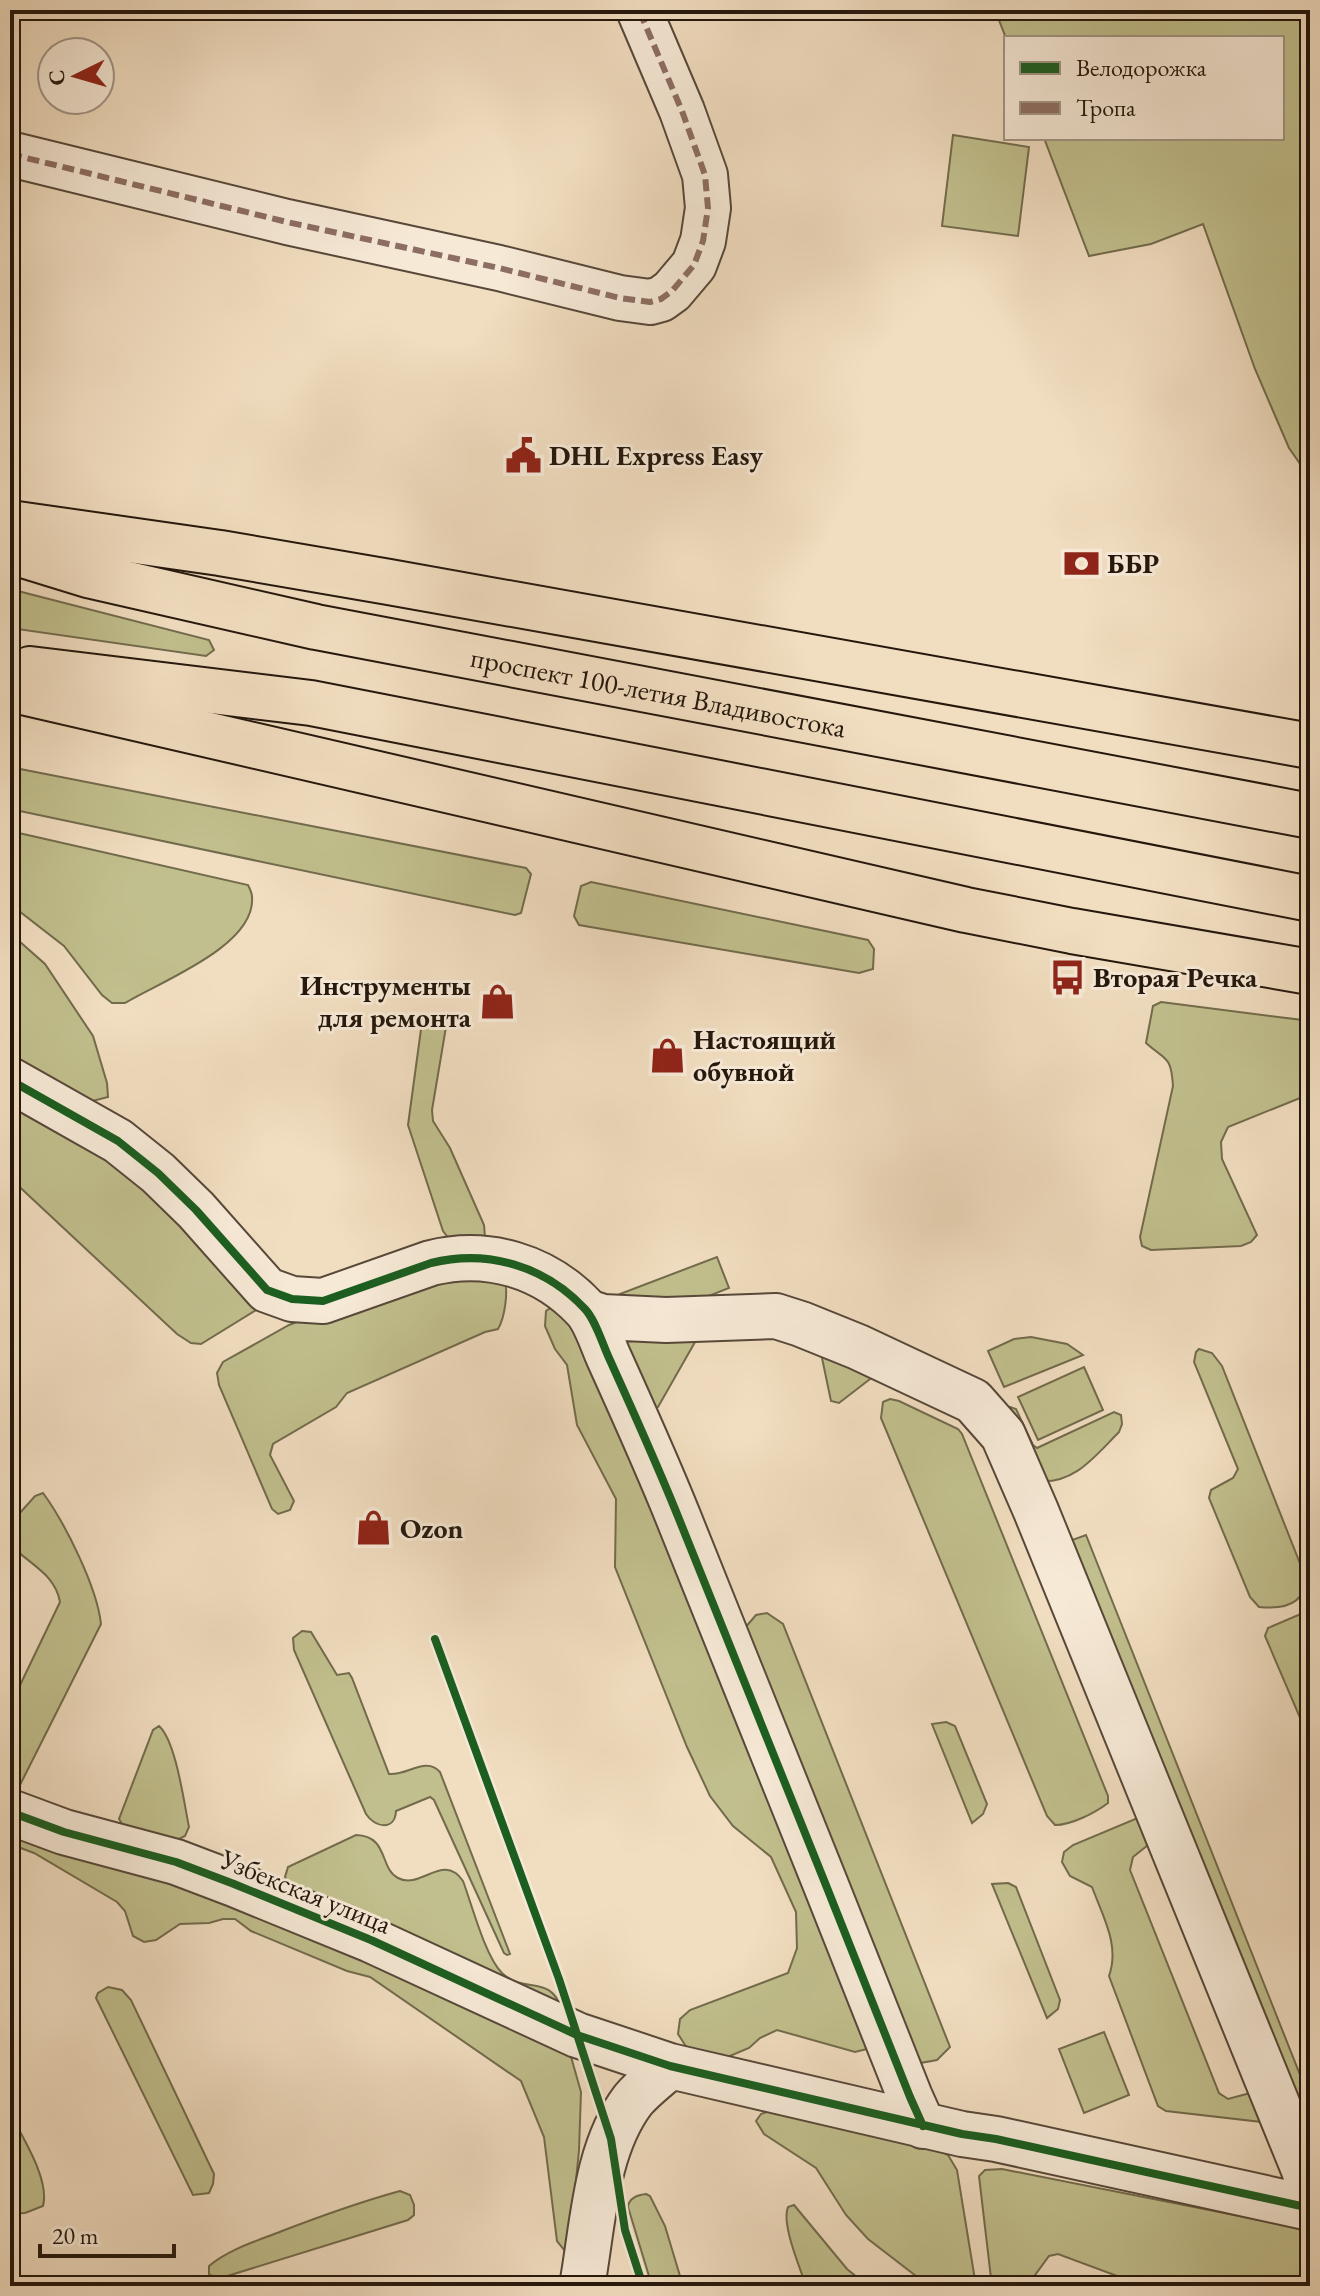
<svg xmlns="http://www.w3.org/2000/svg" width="1320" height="2296" viewBox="0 0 1320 2296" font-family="'EB Garamond',serif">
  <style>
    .green { fill: #c1bf8d; stroke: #726b4c; stroke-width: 2 }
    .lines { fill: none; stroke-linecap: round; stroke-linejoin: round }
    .street-casing { stroke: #574839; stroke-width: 48 }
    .highway-casing { stroke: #24170c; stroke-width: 48 }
    .street { stroke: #f6e9d6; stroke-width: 44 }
    .highway { stroke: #f1ddc0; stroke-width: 44 }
    .quiet { stroke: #8d6e63; stroke-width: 6; stroke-dasharray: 12 6; stroke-linecap: butt }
    .cycleway-casing { stroke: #f6e9d6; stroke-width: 13 }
    .cycleway { stroke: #1b5e20; stroke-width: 8 }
    .labels { text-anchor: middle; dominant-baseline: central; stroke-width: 6; stroke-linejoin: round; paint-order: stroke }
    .poi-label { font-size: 28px; font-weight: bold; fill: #24170c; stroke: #f6e9d6; text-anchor: start }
    .street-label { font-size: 28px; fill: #24170c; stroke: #f6e9d6 }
  </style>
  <rect width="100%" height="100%" fill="#f1ddc0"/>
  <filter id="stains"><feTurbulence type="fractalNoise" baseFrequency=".0025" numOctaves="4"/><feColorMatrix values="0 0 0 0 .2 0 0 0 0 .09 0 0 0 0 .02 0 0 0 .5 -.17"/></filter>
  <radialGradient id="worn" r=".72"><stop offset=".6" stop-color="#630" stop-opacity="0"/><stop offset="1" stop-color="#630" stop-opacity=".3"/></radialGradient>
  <path class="green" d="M 995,10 L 1310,10 L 1310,478 L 1289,448 L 1255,369 L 1203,224 L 1151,244 L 1089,256 L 1044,138 L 1282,138 L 1282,38 L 1006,38 Z
    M 953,135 L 1029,147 L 1018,236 L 942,226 Z
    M 10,589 L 209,640 L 214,650 L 206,656 L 10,628 Z
    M 10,767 L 526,868 L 531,874 L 521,913 L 515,915 L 10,809 Z
    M 10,831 L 248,885 C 250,889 252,893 252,897 C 256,946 159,982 125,1003 L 112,1003 L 102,995 L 64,946 L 10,904 Z
    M 591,882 L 868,940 L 874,949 L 873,969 L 859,973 L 579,925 L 574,916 L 581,886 Z
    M 10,933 L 45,964 L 93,1036 L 107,1083 L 108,1097 L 85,1103 L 10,1061 Z
    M 1161,1002 L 1310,1021 L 1310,1094 L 1228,1127 L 1221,1142 L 1222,1159 L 1257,1235 L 1251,1242 L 1241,1246 L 1151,1250 L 1142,1246 L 1140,1237 L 1173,1086 C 1171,1055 1166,1061 1146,1043 L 1153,1006 Z
    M 430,1018 L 442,1018 L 446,1027 L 432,1110 L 433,1121 L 450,1148 L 484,1225 L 485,1237 L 477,1243 L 453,1244 L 443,1231 L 408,1125 L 422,1022 Z
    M 10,1099 L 146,1183 L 255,1306 L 256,1310 L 201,1344 L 191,1343 L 177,1334 L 10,1178 Z
    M 717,1257 L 729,1288 L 666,1313 L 629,1306 L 620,1294 Z
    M 426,1277 L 505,1280 C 508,1293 505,1317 498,1329 L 485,1332 L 347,1393 L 336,1407 L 273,1444 L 270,1455 L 294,1501 L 290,1510 L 278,1514 L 272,1509 L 219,1385 L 217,1373 L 223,1362 L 289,1325 L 365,1296 Z
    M 565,1303 L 879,2046 L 855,2052 L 777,2030 L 760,2038 L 749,2048 L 730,2056 L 715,2057 L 687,2048 L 678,2034 L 680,2019 L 690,2010 L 788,1973 L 797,1948 L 796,1912 L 771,1857 L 733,1826 L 710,1796 L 687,1747 L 615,1567 L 616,1499 L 577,1425 L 567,1365 L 555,1349 L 545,1326 L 546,1311 L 556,1304 Z
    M 616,1328 L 699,1335 L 658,1407 L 648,1411 Z
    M 1031,1337 L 1067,1344 L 1083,1355 L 1004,1387 L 988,1351 L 1014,1339 Z
    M 1199,1349 L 1212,1353 L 1222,1366 L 1301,1566 C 1312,1600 1291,1610 1259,1607 L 1250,1597 L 1209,1498 L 1211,1490 L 1233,1478 L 1238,1469 L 1194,1362 L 1196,1352 Z
    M 826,1353 L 874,1376 L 839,1403 L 831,1401 L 822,1358 Z
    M 1084,1367 L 1103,1410 L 1038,1440 L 1018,1397 Z
    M 890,1399 L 899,1401 L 958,1429 L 962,1434 L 1108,1796 L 1108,1803 C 1095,1813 1071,1825 1055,1825 L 1047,1816 L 881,1418 L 883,1402 Z
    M 1010,1407 L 1016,1409 L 1033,1445 L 1037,1448 L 1114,1412 L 1121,1415 L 1122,1424 L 1119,1432 C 1095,1456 1074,1485 1037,1481 L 1003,1408 Z
    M 43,1493 C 65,1523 97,1587 101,1624 L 20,1785 L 10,1788 L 10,1706 L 60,1602 C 55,1573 28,1564 10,1544 L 10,1524 L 35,1496 Z
    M 1086,1535 L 1310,2100 L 1310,2135 L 1064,1543 Z
    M 767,1613 L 783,1624 L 950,2047 L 937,2060 L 909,2065 L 744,1629 L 756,1615 Z
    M 1303,1613 L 1310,1613 L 1310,1741 L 1265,1636 L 1268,1628 Z
    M 302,1631 L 311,1632 L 337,1675 L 349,1673 L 352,1678 L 389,1774 C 407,1776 426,1756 440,1772 L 510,1954 L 507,1955 L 504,1953 L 434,1800 L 430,1797 L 396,1811 C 395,1831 375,1828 366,1814 L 294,1650 L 293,1638 Z
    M 946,1722 L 955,1726 L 987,1804 L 983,1814 L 972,1823 L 932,1724 Z
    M 159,1726 C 176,1741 184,1803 189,1827 L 185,1836 L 175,1841 L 124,1827 L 119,1819 L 153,1730 Z
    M 1140,1817 L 1153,1841 L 1133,1857 L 1130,1870 L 1219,2093 L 1228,2099 L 1254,2092 L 1262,2122 L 1166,2111 L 1158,2106 L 1109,1976 C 1120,1945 1103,1917 1092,1887 L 1070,1876 L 1062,1862 L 1064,1852 L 1073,1845 Z
    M 10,1820 L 174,1873 L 568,2046 L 581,2092 L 579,2150 L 569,2251 L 565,2251 L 557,2241 L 544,2137 L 521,2081 L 370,1977 L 347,1971 L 251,1931 L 235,1919 L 223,1919 L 209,1923 L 180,1924 L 156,1940 L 144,1942 L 133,1936 L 125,1911 L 117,1902 L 34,1853 L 10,1844 Z
    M 356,1835 C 389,1836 379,1868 398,1878 C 421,1890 443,1852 463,1881 C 472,1905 485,1956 502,1973 C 525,1995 550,1973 562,2010 L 290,1886 L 285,1877 L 288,1867 Z
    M 1008,1883 L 1016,1887 L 1060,2000 L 1058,2009 L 1047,2018 L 992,1884 Z
    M 108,1987 L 122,1990 L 131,2000 L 214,2174 L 213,2184 L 209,2193 L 193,2195 L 96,1998 L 98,1993 Z
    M 1104,2032 L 1129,2095 L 1084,2113 L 1059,2049 Z
    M 772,2110 L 933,2147 L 948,2155 L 957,2170 L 976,2286 L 929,2286 L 868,2239 L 846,2215 L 816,2168 L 764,2134 L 756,2121 L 761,2114 Z
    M 10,2113 C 22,2137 50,2179 43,2206 L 25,2213 L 10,2214 Z
    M 1002,2169 L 1310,2230 L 1310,2286 L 1144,2286 L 1058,2254 L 1049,2256 L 1027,2286 L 997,2286 L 991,2278 L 979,2176 L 985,2170 Z
    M 400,2191 L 410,2195 L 414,2205 L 414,2215 L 408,2220 L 224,2277 L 216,2278 L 209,2274 L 209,2266 C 229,2249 257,2241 282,2231 C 321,2216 360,2202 400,2191 Z
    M 646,2194 L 650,2196 L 665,2226 L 683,2286 L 652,2286 L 628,2207 C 629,2198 637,2195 646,2194 Z
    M 794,2205 L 847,2269 L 868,2286 L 806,2286 C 800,2267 781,2224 788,2207 Z"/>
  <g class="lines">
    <defs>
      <path id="street" d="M 10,154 L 287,222 L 499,268 L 620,298 L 650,302 L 661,299 L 672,291 L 694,265 L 703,241 L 708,208 L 705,175 L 682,111 L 639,10
        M 10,1080 L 118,1141 L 158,1173 L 196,1210 L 267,1290 L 292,1299 L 323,1301 L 431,1263 C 488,1249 545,1266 585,1309 C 596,1321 602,1343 609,1358 C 633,1411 657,1464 679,1519 C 756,1711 834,1904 910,2097 L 923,2126
        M 588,1312 L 603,1317 L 666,1320 L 776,1316 L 801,1324 L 858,1347 L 973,1401 L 1003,1435 L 1036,1511 L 1304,2170 L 1310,2192
        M 10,1812 L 64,1832 L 176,1862 L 234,1884 L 371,1940 L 577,2035 L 670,2066 L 962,2134 L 996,2139 L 1310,2208
        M 582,2286 C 593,2226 595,2150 633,2100 C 643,2088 658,2077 670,2066"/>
      <g id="highway">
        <path d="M 10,523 L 220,553 L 389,582 L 1310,746"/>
        <path id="s1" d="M 10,551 L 88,575 L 316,627 L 1310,816"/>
        <path d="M 30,669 L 311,703 L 1310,899"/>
        <path d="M 10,689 L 966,910 L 1072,931 L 1310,972"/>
      </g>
    </defs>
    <use href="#street" class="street-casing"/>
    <use href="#highway" class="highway-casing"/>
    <use href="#street" class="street"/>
    <use href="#highway" class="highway"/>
    <path class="quiet" d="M 10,154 L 287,222 L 499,268 L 620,298 L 650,302 L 661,299 L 672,291 L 694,265 L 703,241 L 708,208 L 705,175 L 682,111 L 639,10"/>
    <defs>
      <path id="cycleway" d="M 10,1080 L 118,1141 L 158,1173 L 196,1210 L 267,1290 L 292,1299 L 323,1301 L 431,1263 C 488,1249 545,1266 585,1309 C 596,1321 602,1343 609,1358 C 633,1411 657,1464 679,1519 C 756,1711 834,1904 910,2097 L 923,2126
        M 435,1639 L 559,1979 L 611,2139 L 625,2230 L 643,2286
        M 10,1812 L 64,1832 L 176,1862 L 234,1884 L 371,1940 L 577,2035 L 670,2066 L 962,2134 L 996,2139 L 1310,2208"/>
    </defs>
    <use href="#cycleway" class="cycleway-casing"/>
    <use href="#cycleway" class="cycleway"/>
  </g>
  <defs>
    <symbol id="civic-bare" viewBox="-9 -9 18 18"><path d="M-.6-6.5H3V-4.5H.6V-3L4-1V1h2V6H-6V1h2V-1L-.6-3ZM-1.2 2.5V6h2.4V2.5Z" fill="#8f2418" stroke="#f6e9d6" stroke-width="2.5" paint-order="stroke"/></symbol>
    <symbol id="bank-bare" viewBox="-9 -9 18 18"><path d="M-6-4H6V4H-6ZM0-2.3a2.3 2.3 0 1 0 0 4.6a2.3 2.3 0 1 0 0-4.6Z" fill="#8f2418" stroke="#f6e9d6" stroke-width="2.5" paint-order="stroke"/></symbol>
    <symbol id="bus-bare" viewBox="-9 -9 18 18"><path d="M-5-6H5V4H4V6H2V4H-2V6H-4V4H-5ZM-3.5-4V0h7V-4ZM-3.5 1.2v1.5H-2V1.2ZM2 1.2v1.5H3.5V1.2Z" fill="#8f2418" stroke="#f6e9d6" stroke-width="2.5" paint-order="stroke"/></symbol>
    <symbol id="shop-bare" viewBox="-9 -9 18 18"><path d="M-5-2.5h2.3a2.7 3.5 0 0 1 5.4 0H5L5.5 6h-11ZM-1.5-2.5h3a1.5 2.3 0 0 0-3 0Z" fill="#8f2418" stroke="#f6e9d6" stroke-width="2.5" paint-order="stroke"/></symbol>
  </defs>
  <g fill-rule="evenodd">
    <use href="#civic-bare" x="498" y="430" width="51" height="51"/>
    <use href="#bank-bare" x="1056" y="538" width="51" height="51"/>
    <use href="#bus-bare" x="1042" y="952" width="51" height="51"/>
    <use href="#shop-bare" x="472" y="976" width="51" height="51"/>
    <use href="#shop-bare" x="642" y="1030" width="51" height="51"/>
    <use href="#shop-bare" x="348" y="1502" width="51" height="51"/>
  </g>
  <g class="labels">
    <g class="poi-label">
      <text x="549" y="455">DHL Express Easy</text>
      <text x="1107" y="563">ББР</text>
      <text x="1093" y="977">Вторая Речка</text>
      <text x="471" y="985" text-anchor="end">Инструменты<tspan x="471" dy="32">для ремонта</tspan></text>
      <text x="693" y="1039">Настоящий<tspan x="693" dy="32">обувной</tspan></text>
      <text x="400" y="1528">Ozon</text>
    </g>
    <g class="street-label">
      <text stroke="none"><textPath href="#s1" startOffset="664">проспект 100-летия Владивостока</textPath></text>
      <text transform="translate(306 1891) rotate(22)">Узбекская улица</text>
    </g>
  </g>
  <rect width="1320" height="2296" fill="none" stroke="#f1ddc0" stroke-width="40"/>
  <rect x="12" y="12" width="1296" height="2272" fill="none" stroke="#24170c" stroke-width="4"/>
  <rect x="20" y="20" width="1280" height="2256" fill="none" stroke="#24170c" stroke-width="2"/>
  <rect x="1004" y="36" width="280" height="104" fill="#f6e9d6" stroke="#a29585" stroke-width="2"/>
  <rect x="1020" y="62" width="40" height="12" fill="#1b5e20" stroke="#a29585" stroke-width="2"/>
  <text x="1076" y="76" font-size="24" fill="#24170c">Велодорожка</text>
  <rect x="1020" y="102" width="40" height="12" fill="#8d6e63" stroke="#a29585" stroke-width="2"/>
  <text x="1076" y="116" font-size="24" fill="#24170c">Тропа</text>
  <g transform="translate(76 76) rotate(265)"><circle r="38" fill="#f6e9d6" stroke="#a29585" stroke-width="2"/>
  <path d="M0-6L14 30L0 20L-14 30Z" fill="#8f2418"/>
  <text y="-12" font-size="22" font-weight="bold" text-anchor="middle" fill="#24170c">С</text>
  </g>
  <path d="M40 2244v12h134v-12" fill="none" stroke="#24170c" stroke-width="4"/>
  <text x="52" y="2244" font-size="24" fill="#24170c" stroke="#f6e9d6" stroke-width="6" paint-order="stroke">20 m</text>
  <rect width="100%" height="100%" filter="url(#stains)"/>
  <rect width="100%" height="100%" fill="url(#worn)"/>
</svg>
